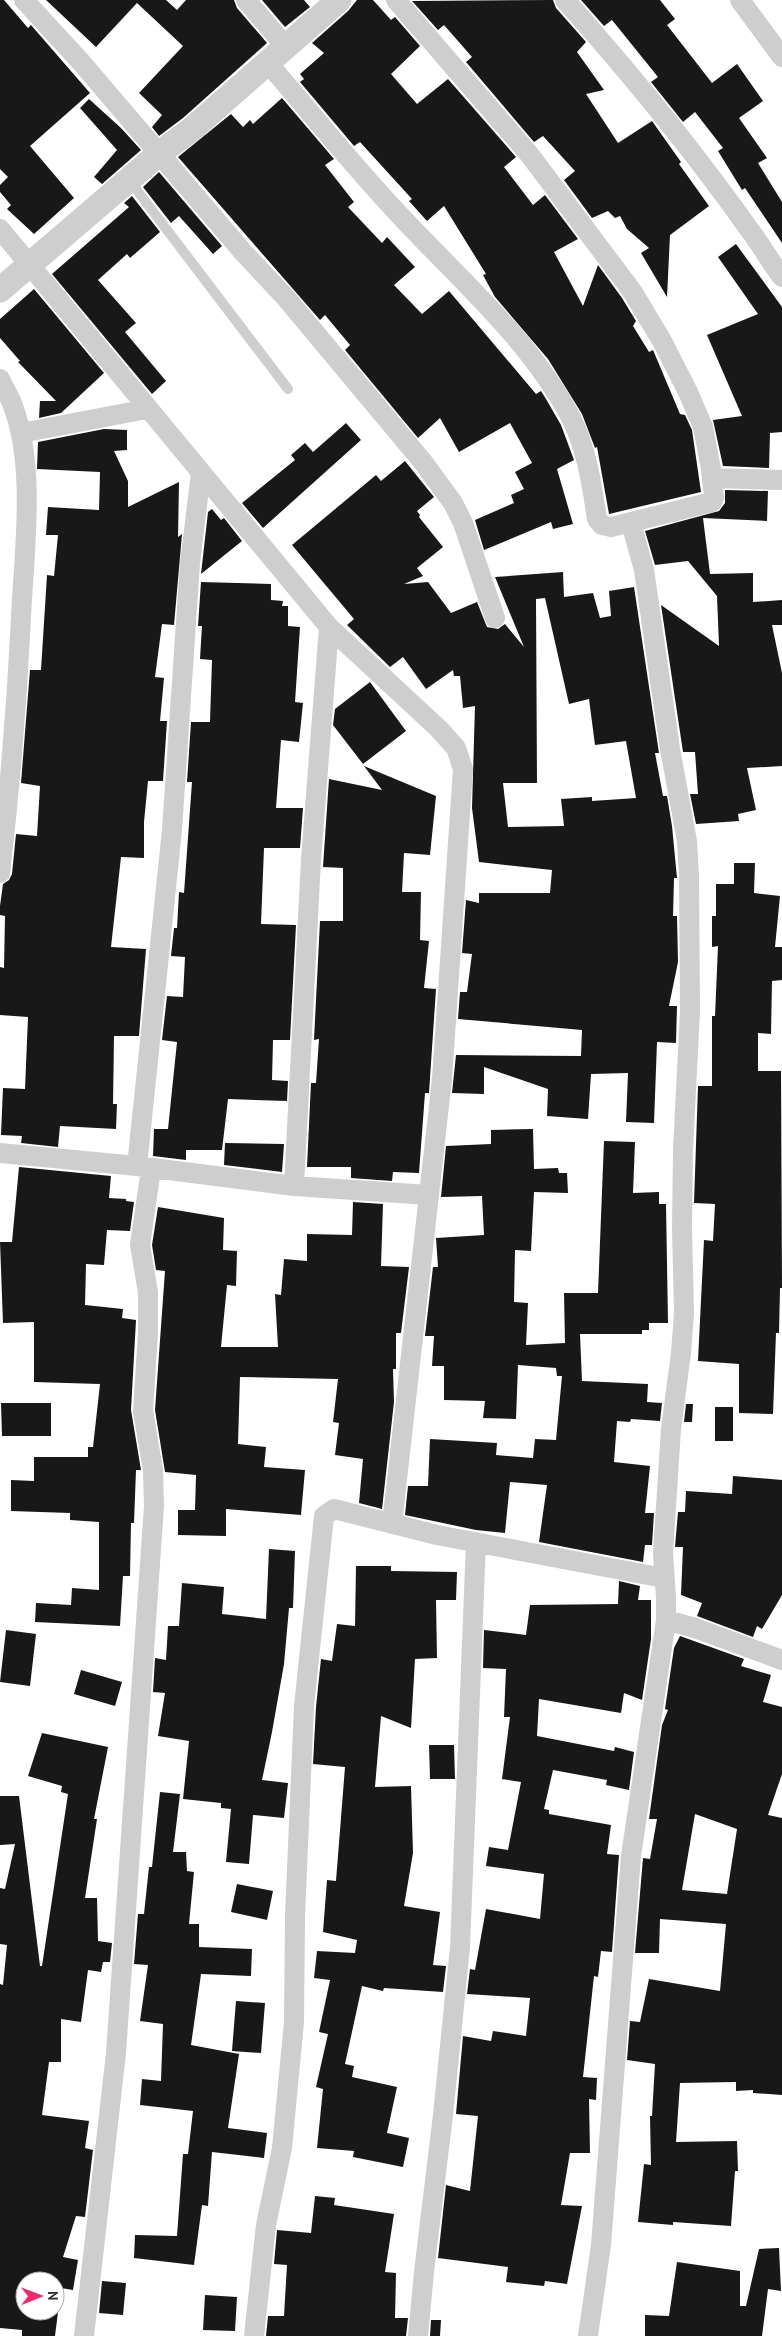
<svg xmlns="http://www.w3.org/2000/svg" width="782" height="2336" viewBox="0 0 782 2336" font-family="'PT Sans',sans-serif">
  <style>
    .building { fill: #181818; fill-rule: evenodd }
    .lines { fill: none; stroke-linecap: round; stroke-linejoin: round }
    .service { stroke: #cecece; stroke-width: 10 }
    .minor { stroke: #cecece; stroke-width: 20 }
    .tertiary { stroke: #cecece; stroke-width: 25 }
  </style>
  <rect width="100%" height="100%" fill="#fff"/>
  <path class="building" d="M 0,0 L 4,0 L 28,28 L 31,25 L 90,93 L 30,146 L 74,198 L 34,234 L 7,209 L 11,205 L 0,192 L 0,185 L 8,177 L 0,169 Z
    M 46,0 L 166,0 L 177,10 L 186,0 L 234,0 L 237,8 L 267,43 L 183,118 L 159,136 L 152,127 L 162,115 L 139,93 L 183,46 L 137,3 L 96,47 Z
    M 262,0 L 304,0 L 310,7 L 285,27 Z
    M 357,0 L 373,0 L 391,20 L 395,17 L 420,46 L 391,74 L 417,104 L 448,79 L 516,157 L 504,167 L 533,205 L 545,195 L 578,239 L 554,252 L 583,306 L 598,265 L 622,298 L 636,321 L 633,326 L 649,352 L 653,350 L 680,414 L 685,415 L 692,430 L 701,492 L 609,514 L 597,447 L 595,448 L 582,414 L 548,359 L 495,297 L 483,275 L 486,274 L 444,206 L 427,221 L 409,201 L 412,199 L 360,142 L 354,146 L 300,82 L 304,79 L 300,74 L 324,53 L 312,43 L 348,11 Z
    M 553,0 L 556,8 L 586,42 L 577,52 L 604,90 L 586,94 L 618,143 L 652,121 L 681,162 L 679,164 L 709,206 L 670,235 L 667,297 L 641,253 L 649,248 L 627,229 L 620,216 L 615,218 L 608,211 L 592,218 L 564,180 L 575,171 L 543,136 L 534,142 L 466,62 L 472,57 L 444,25 L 438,30 L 412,1 Z
    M 581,0 L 660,0 L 675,19 L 667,25 L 712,83 L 737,64 L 763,101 L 739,118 L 767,158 L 758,163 L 782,202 L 782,243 L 745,188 L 742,190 L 718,151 L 723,148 L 695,112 L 683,122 L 651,82 L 658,77 L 612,20 L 604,26 Z
    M 282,98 L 334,159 L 325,165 L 354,202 L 348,207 L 382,243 L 387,237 L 415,267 L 394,285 L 422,314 L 449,291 L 536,394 L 541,391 L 546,399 L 561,425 L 574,460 L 557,469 L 573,524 L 553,529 L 551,522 L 484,550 L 475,520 L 514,503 L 511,495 L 524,489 L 515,472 L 532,463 L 510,423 L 459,452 L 440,418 L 418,438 L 345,350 L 350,345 L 325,315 L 320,320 L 178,157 L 231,114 L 243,127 L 250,120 L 253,124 Z
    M 89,99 L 121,128 L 141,150 L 102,184 L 94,177 L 117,150 L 80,108 Z
    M 159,172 L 222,246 L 213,254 L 179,216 L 171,223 L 143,187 Z
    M 132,196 L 160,232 L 130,258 L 127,254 L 98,280 L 136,323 L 125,332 L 166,381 L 152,394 L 52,274 L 129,207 L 124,203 Z
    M 736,244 L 782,307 L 782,432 L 770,433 L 769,468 L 723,466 L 713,420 L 742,416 L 707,335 L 758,314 L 718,257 Z
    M 34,289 L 104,373 L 61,413 L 39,418 L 40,401 L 56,401 L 18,362 L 20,361 L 0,338 L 0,319 Z
    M 346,423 L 361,440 L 263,528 L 242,503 L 295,460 L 291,455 L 305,443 L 313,452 Z
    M 104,429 L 127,430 L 127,450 L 114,451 L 128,481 L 128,507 L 179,482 L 178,537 L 182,534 L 174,625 L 162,624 L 155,677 L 164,678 L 160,721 L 167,721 L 163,781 L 148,781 L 144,822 L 144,858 L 121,857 L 111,947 L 146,949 L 139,1036 L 114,1036 L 113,1104 L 117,1104 L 116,1129 L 60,1126 L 58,1147 L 21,1143 L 22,1136 L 1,1135 L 3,1088 L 25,1089 L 28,1017 L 0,1015 L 0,967 L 4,968 L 5,916 L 0,915 L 0,906 L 3,884 L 9,880 L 12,874 L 16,834 L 37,836 L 40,786 L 21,783 L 30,670 L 41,670 L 47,575 L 54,576 L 58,535 L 46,535 L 48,507 L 99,510 L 100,472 L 37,469 L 38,442 Z
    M 405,461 L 434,497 L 417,511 L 420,515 L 419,517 L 443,547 L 417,568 L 423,576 L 404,584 L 428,582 L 451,613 L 477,602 L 487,627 L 498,629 L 505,624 L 524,647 L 495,577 L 563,572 L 564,597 L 593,593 L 600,618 L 611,616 L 609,591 L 634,587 L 659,753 L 655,753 L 663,796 L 667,796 L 672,826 L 677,878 L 674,878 L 673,916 L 677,916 L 678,962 L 669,1006 L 677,1006 L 676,1043 L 657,1042 L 654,1123 L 626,1122 L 628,1073 L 591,1074 L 588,1119 L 547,1116 L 548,1089 L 484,1067 L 484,1094 L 452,1093 L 456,1055 L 581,1056 L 582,1030 L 458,1019 L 460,992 L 467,992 L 472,954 L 462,953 L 466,900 L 479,903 L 479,893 L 550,893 L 552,870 L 479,862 L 472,808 L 475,706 L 463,708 L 460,676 L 454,676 L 453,670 L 426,689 L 403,657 L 390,667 L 347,625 L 354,619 L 292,545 L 376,475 L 381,481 ZM 545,598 L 569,704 L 589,699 L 595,745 L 626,741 L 636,798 L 592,801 L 592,797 L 561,799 L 564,826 L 508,827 L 503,783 L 537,783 L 536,599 Z
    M 725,490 L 768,491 L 767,521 L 703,518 L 710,574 L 753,573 L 753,602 L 782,600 L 782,625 L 772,625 L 782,673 L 782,766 L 747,768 L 756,810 L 738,814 L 739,821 L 696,824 L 690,794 L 698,794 L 695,752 L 683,752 L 661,605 L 719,646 L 717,596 L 688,561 L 655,565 L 645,531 L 719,511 L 725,503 Z
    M 212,509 L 221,520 L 224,518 L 242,541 L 201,574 L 208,512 Z
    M 201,582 L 271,584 L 271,600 L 283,601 L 282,606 L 288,606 L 288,626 L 300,627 L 295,702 L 303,703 L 299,742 L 281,740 L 276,808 L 303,808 L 300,848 L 264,848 L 261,924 L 296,925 L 290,1040 L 273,1040 L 272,1080 L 288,1081 L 287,1101 L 228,1099 L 222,1150 L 186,1150 L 186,1160 L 153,1156 L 154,1129 L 168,1129 L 177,1042 L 162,1040 L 167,996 L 183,997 L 185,957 L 171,956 L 174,928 L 177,928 L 179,892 L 184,893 L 192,782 L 187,782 L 191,722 L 210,722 L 212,660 L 200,659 L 202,626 L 198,626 Z
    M 370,682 L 406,731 L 363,764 L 333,725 L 335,709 Z
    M 364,766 L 436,796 L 430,855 L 404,853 L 402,892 L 421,892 L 420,940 L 429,941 L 424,988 L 436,989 L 430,1078 L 429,1093 L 425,1093 L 419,1173 L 393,1172 L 392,1181 L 351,1178 L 351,1167 L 307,1167 L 311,1083 L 316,1083 L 319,1039 L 314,1040 L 320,921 L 343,921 L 343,868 L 323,867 L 329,779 L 382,790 Z
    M 734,863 L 755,863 L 754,893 L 780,896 L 775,947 L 782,947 L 782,980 L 772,981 L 771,1034 L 758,1033 L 758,1071 L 781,1071 L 782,1288 L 780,1288 L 779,1333 L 776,1333 L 773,1414 L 739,1413 L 739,1364 L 698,1361 L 704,1240 L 713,1241 L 715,1204 L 694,1203 L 698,1086 L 712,1086 L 712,1016 L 715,1016 L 718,946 L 712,947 L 712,916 L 716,916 L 716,884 L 734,884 Z
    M 533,1129 L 534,1169 L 558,1168 L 559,1173 L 567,1173 L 568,1193 L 534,1192 L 531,1251 L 515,1250 L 514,1302 L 528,1303 L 526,1345 L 565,1343 L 564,1293 L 598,1293 L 604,1141 L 635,1142 L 633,1193 L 659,1192 L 659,1204 L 666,1204 L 668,1323 L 649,1323 L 649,1330 L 642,1330 L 642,1334 L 580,1334 L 582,1381 L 648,1384 L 647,1402 L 662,1403 L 660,1421 L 631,1419 L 630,1422 L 617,1421 L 614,1462 L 650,1466 L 645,1513 L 654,1513 L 652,1545 L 645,1545 L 643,1562 L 539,1542 L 547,1485 L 510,1482 L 505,1533 L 476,1530 L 405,1515 L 408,1486 L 428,1486 L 430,1439 L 497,1443 L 496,1455 L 533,1458 L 535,1439 L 556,1440 L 562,1376 L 557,1376 L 556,1368 L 518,1365 L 516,1419 L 483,1418 L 485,1401 L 444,1400 L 444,1366 L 432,1366 L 434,1336 L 425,1336 L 433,1267 L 438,1267 L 436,1238 L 484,1235 L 482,1196 L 441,1197 L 446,1146 L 491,1144 L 491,1130 Z
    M 225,1143 L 284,1144 L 282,1172 L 224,1165 Z
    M 19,1167 L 111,1176 L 109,1198 L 126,1199 L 126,1201 L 134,1202 L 130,1231 L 107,1230 L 104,1265 L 86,1264 L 85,1305 L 123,1309 L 122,1318 L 136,1320 L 131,1410 L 141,1470 L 136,1470 L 134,1523 L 131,1523 L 130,1576 L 123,1576 L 120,1626 L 35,1622 L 36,1603 L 71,1605 L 72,1588 L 99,1590 L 99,1522 L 70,1520 L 70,1513 L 11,1511 L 11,1480 L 34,1481 L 34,1457 L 88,1457 L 88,1447 L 93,1447 L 100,1384 L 34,1382 L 34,1322 L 3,1323 L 0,1242 L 12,1242 Z
    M 353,1202 L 383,1204 L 381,1266 L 409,1267 L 401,1333 L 396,1333 L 396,1369 L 393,1369 L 394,1402 L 382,1509 L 359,1503 L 363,1459 L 335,1455 L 339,1423 L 333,1422 L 338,1379 L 240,1377 L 238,1444 L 266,1447 L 264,1467 L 305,1470 L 301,1515 L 226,1509 L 226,1536 L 178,1535 L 178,1510 L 195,1510 L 196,1475 L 165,1472 L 155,1410 L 165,1271 L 156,1270 L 152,1245 L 158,1207 L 224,1218 L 223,1250 L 237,1251 L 236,1286 L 227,1285 L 221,1347 L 278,1347 L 275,1294 L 281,1295 L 284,1259 L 307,1261 L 307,1234 L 352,1235 Z
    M 1,1403 L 51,1403 L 51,1436 L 2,1436 Z
    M 686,1404 L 693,1404 L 692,1422 L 684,1422 Z
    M 715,1407 L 733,1407 L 733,1441 L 715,1441 Z
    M 733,1476 L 782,1480 L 782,1595 L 762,1629 L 757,1626 L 753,1637 L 697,1616 L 702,1603 L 681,1595 L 683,1547 L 675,1547 L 678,1512 L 685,1512 L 686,1491 L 732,1494 Z
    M 269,1549 L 295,1551 L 293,1608 L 289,1608 L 284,1664 L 272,1732 L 262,1780 L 288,1783 L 284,1818 L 253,1815 L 249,1864 L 226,1862 L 231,1809 L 221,1808 L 221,1803 L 183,1799 L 189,1741 L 158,1736 L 165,1693 L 153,1692 L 155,1658 L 166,1660 L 168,1626 L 179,1626 L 182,1583 L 224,1587 L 222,1614 L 266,1619 Z
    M 356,1566 L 391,1566 L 391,1571 L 457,1572 L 456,1600 L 436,1600 L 437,1658 L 415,1659 L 411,1728 L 381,1716 L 375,1787 L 411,1786 L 413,1853 L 404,1906 L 440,1912 L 433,1965 L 446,1966 L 443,1992 L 384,1988 L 383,1991 L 362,1986 L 345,2064 L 354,2066 L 352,2077 L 397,2087 L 387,2133 L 409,2138 L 403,2167 L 353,2157 L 354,2151 L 317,2148 L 323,2089 L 316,2087 L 328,2034 L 319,2032 L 330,1980 L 314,1978 L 317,1951 L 355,1953 L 357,1940 L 323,1932 L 327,1880 L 336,1881 L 345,1767 L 313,1764 L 316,1707 L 321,1659 L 332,1661 L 337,1624 L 355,1626 Z
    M 619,1581 L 640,1586 L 638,1600 L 651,1600 L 651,1639 L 642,1700 L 624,1693 L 621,1713 L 539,1699 L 537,1736 L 614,1751 L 615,1747 L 634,1752 L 629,1790 L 606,1785 L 607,1780 L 553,1770 L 544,1809 L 549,1810 L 549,1814 L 611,1825 L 607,1854 L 619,1855 L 612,1952 L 601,1951 L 598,1977 L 594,1976 L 583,2077 L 597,2078 L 596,2100 L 589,2099 L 590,2153 L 570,2153 L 561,2205 L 582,2206 L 567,2284 L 545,2281 L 544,2286 L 506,2282 L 508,2267 L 438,2258 L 446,2185 L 470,2191 L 478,2116 L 456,2114 L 463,2036 L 491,2041 L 493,2031 L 526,2036 L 530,1998 L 467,1994 L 470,1969 L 475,1970 L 486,1909 L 540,1919 L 544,1874 L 486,1866 L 489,1847 L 508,1850 L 521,1782 L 502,1779 L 510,1717 L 504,1717 L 506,1669 L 483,1668 L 484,1630 L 526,1635 L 530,1605 L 618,1604 Z
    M 6,1630 L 36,1634 L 30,1686 L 0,1682 Z
    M 680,1636 L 744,1659 L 741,1666 L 771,1675 L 763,1702 L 782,1707 L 782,1774 L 768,1815 L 782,1818 L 782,2095 L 753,2093 L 753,2090 L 736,2091 L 736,2082 L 680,2083 L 676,2142 L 737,2141 L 738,2171 L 735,2171 L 731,2226 L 673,2222 L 673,2225 L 638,2222 L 644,2164 L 651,2165 L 650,2116 L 652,2116 L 655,2064 L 627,2060 L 630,2021 L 640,2022 L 649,1979 L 720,1991 L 726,1924 L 660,1919 L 659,1953 L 635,1953 L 643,1858 L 650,1859 L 657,1819 L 649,1819 L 662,1725 L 668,1710 L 665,1709 L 674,1648 ZM 695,1814 L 737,1829 L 727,1894 L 682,1890 Z
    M 81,1670 L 122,1682 L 115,1706 L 74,1694 Z
    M 42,1733 L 108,1747 L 94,1819 L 97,1819 L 85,1898 L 97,1898 L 98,1941 L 112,1943 L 110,1962 L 103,1962 L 101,1972 L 88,1970 L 81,2022 L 61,2019 L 61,2062 L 49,2062 L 42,2115 L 89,2121 L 85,2148 L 93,2150 L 85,2217 L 76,2216 L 63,2257 L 78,2260 L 73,2290 L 61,2288 L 55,2336 L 22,2336 L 22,2330 L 0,2328 L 0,1984 L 3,1985 L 7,1945 L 0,1944 L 0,1888 L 5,1889 L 15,1844 L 0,1845 L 0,1796 L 19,1796 L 40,1966 L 42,1966 L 68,1794 L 61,1792 L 62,1786 L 28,1776 ZM 25,2281 L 55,2281 L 55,2311 L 25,2311 Z
    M 429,1745 L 454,1745 L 455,1779 L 430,1779 Z
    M 160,1792 L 180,1794 L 173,1852 L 186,1852 L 187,1871 L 194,1872 L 189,1924 L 199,1924 L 199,1947 L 252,1949 L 251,1976 L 201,1974 L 191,2045 L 239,2054 L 228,2128 L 267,2133 L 264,2158 L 212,2152 L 208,2206 L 202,2205 L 194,2265 L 134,2258 L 135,2235 L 177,2236 L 183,2154 L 188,2154 L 193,2111 L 140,2105 L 142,2079 L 161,2081 L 163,2024 L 140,2021 L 148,1965 L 134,1964 L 138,1914 L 144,1914 L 149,1867 L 152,1867 Z
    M 237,1884 L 273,1891 L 267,1920 L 231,1912 Z
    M 236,2001 L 265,2003 L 261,2053 L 232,2051 Z
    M 315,2196 L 335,2198 L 334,2205 L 394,2214 L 385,2272 L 396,2273 L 395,2318 L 408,2318 L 406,2336 L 266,2336 L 268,2316 L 284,2316 L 287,2265 L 274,2264 L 277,2230 L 311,2233 Z
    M 779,2248 L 781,2291 L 768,2289 L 762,2336 L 645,2336 L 645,2315 L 669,2316 L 677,2262 L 740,2271 L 740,2306 L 746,2306 L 759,2249 Z
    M 102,2281 L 126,2283 L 123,2315 L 99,2313 Z
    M 205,2295 L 237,2297 L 235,2331 L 203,2330 Z
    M 431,2320 L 441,2320 L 440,2336 L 430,2336 Z"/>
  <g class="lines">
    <path class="service" d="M 129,180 L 288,389"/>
    <path class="minor" d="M 24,0 L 81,62 L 243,252 L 286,298 L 423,462 L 453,503 L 463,523 L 495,618
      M 246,0 L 286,47
      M 565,0 C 632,75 696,154 754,236 C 764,250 772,264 782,277
      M 740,0 L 782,57
      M 268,63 C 314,117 358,172 407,223 C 464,283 534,345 572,420 C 587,450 592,486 597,519 L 602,525 L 611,527 L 712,502 L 714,498 L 711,469 L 703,427 L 688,392 L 662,341 L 632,291 L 529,154 L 396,0
      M 0,229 L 329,627 L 439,729 L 456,748 L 463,769 L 442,1079 L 392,1524
      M 0,379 C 4,388 10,397 13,406 C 36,467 24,553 21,617 C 17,703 10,788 0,873
      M 21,433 L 147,409
      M 712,478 L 782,480
      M 0,1153 L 137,1166 L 294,1186 L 429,1195
      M 137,1166 L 172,830 L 190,563 L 201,473
      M 294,1186 L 311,860 L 329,627
      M 666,1620 L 695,1628 L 782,1660
      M 84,2336 L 116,2053 L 154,1506 L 153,1470 L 143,1411 L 148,1333 L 148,1292 L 140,1245 L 151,1169
      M 254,2336 L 266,2225 L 282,2148 L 294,2022 L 295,1916 L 304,1706 L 324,1516 L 334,1509 L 437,1535 L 664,1578
      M 418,2336 L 424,2272 L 443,2115 L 460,1947 L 476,1542
      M 588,2336 L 601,2245 L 631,1856 L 666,1620 L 666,1598 L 663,1553 L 671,1429 L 681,1353 L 684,1313 L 682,1229 L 683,1149 L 690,1011 L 689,875 L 687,841 L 670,749 L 644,570 L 631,523"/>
    <path class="tertiary" d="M 0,290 L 160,153 L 192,129 L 339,0"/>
  </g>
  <g transform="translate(40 2296) rotate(89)"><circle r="24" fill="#ffffff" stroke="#adadad"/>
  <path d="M0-4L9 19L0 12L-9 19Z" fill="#f5276a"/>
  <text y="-8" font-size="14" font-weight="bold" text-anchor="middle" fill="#313131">N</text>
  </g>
</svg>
